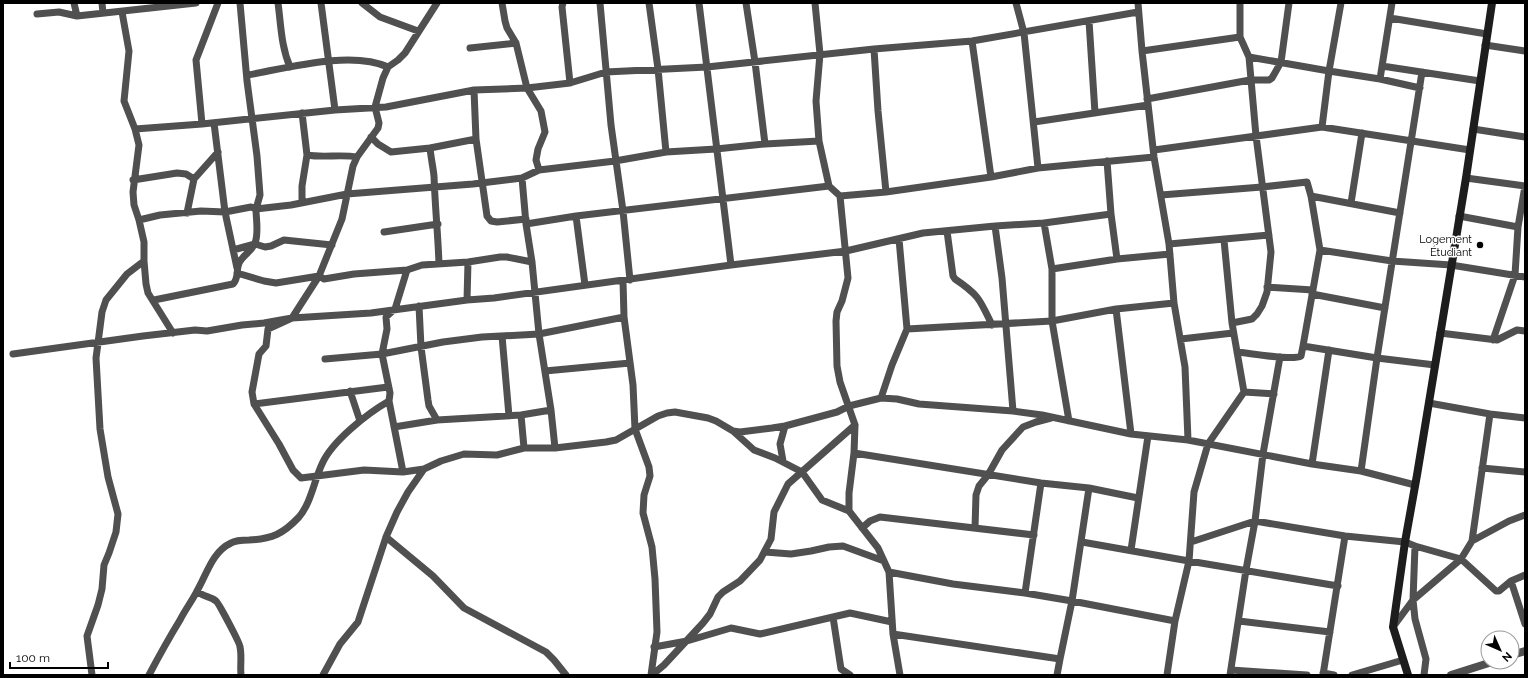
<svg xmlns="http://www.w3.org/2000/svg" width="1528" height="678" viewBox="0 0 1528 678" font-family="Raleway,sans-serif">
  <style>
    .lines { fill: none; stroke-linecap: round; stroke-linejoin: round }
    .minor { stroke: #505050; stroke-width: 7 }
    .tertiary { stroke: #505050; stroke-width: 8 }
    .secondary { stroke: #1d1d1d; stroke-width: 8 }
    .poi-dot { fill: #000; stroke: #fff; stroke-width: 1.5 }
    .labels { text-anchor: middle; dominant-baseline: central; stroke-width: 3; stroke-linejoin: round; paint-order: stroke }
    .poi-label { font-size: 11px; fill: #000; stroke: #fff; text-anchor: end }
  </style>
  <rect width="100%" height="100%" fill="#fff"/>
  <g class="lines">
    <path class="minor" d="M 74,3 L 77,16
      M 102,3 L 103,13
      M 278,3 C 281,25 281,46 290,67
      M 321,3 L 335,110
      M 362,3 L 380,17 L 418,31
      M 437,3 L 405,53 L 398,60 L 388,67 L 383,78 L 375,107 L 379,123 L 378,128 L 357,157 L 353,166 L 342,219 L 319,276 L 292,318 L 268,329 L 266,346 L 259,354 L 252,392 L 254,404 L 279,444 L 293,470 L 301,478 L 364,470 L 403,472 L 424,469 L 441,461 L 464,454 L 497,455 L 524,448 L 555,448 L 606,442 L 616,440 L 658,416 L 667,413 L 675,412 L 708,418 L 716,421 L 733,431 L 740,432 L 772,428 L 785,426 L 837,412 L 849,406 L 881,398 L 897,399 L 919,404 L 1013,411 L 1042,415 L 1131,434 L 1188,440 L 1312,464 L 1361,471 L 1415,485
      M 502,3 L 505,21 L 507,28 L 516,43 L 527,88 L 541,111 L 545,132 L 538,149 L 536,160 L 539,170
      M 563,3 L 562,7 L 570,83
      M 600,3 L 611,125 L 623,211 L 630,280
      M 649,3 L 658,69 L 666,152
      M 699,3 L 731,265
      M 746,3 L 755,62 L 765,144
      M 815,3 L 820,54 L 816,101 L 819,141 L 829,186 L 840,196 L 886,192 L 991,177 L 1038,168 L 1154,157
      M 1016,3 L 1024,33 L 1038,168
      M 1138,3 L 1142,51 L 1154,157 L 1169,244 L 1174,303 L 1185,367 L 1188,440
      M 37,14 L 59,12 L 77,16 L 196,3
      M 1390,18 L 1487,34
      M 1089,21 L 1095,113
      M 972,41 L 991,177
      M 1485,45 L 1525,51
      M 470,48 L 516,43
      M 874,49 L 878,111 L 886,192
      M 1142,51 L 1240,37
      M 1249,57 L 1329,71 L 1380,79 L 1420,88
      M 1382,66 L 1480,81
      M 248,75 C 287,68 351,50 388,67
      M 1380,79 L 1392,3
      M 474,90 L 476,139 L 487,216 L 491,221 L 497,222 L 526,219
      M 1147,99 L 1250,80 L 1269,80 L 1272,78 L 1281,62 L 1289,3
      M 302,113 L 307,155 L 302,186 L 302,202
      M 1034,122 L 1148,105
      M 214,123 L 225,212 L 237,268
      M 202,124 L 196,60 L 218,3
      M 1322,127 L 1329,71 L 1341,3
      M 135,129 L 202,124 L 335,110 L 386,107 L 474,90 L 527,88 L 570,83 L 606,72 L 707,67 L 874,49 L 972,41 L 1138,12
      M 1473,129 L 1525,137
      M 371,137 L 378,144 L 391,152 L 430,148 C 431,158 433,167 434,176 C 435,206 438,235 439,264
      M 430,148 L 476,139
      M 1154,150 L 1322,127 L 1470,150
      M 307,155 C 324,158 341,154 357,157
      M 1107,161 L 1111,214 L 1117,259
      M 522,178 L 526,224 L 576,216 L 829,186
      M 1466,178 L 1525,186
      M 133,180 L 177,173 L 186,174 L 194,179
      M 1161,195 L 1262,187 L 1307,182 L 1311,196 L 1320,250 L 1303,346
      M 840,196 L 848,278 L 842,301 L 837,312 L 836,321 L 837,366 L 840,382 L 855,425 L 854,453 L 849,493 L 849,511 L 878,548 L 889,572 L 893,634 L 900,675
      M 1311,196 L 1400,213
      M 1351,203 L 1362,133
      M 187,213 L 194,179 L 218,152
      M 576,216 L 585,285
      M 1459,216 L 1518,227
      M 139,220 L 160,215 L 201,211 L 225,212 L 251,207 L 256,209 L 260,195 L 257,156 L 247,81 L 240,3
      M 1044,223 L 1052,269 L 1052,321 L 1069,421
      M 526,224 L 532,262 L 539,334 L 551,410 L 555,448
      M 995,226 L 1002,278 L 1013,411
      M 947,231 L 953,276 L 955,279 C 979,295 980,300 992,325
      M 384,232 L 438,224
      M 1224,240 L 1232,323 L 1244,392
      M 1169,244 L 1269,235
      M 233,250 L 255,244 L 265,247 L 271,246 L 284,240 L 332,245
      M 1320,250 L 1392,261 L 1451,265 L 1525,277
      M 144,261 L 146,284 L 148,293 L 173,333
      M 468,262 L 467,300 L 494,298 L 731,265 L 846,251 L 923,233 L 995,226 L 1044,223 L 1111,214
      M 1052,269 L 1117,259 L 1170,254
      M 237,273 L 264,281 L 276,283 L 319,276 L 324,279 L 354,274 L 407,270
      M 623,281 L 624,317 L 633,385 L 635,429 L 649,467 L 650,476 L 644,495 L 643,513 L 652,547 L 655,579 L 657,632 L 651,675
      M 1267,287 L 1313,290
      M 1312,294 L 1385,308
      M 154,300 L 233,284 C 239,278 236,270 239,263 C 242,256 252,251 255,243 C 259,233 256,219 256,209 L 291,205 L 347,194 L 473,184 L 522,178 L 539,170 L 615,161 L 666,152 L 716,149 L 765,144 L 819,141
      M 419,306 L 421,347 L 428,400 L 429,406 L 437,420
      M 1116,309 L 1131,434
      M 1232,323 L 1252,319 L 1257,314 L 1262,306 L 1267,292 L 1271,252 L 1256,136 L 1249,57 L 1240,37 L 1240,3
      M 907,329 L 1052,321 L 1116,309 L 1174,303
      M 1440,333 L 1497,340 L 1517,330 L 1525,331
      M 502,336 L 509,416
      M 1181,339 L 1233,333
      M 1493,340 L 1515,275 L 1518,227 L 1525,186
      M 1237,352 C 1249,353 1293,361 1301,356 L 1303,346 L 1377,358 L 1435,365
      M 13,354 L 143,336 L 195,330 L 207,331 L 242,325 L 264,323 L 292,318 L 371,313 L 467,300
      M 325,359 L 382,354 L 443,342 L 482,337 L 539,334 L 624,317
      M 545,371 L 630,363
      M 350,391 L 360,421
      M 881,398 L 892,365 L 907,329 L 899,239
      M 389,401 L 403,472
      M 1429,403 L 1490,414 L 1525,418
      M 254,404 L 388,387
      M 521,415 L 524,448
      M 394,427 L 437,420 L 521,415 L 551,410
      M 733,431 L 754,450 L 775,458 L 802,472 L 822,500 L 849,511
      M 854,453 L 1041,483 L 1089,488 L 1138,498
      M 783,461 L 780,444 L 785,426
      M 1312,464 L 1329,350
      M 1482,468 L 1525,472
      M 1361,471 L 1377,358 L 1422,72
      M 862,528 L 870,521 L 880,517 L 1034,535
      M 975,528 L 976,495 L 979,486 L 988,475 L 1002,450 L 1023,427 L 1036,422 L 1051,418
      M 386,537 L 433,576 L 464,608 L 546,652 L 554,660 L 566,675
      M 1472,541 L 1509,521 L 1525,515
      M 1082,542 L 1189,561 L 1338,586
      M 1191,542 L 1255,521 L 1345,536 L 1405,542 L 1415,546 L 1461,559 L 1496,591 L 1499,591 L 1511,581 L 1525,575
      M 1415,546 L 1413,600 L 1415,619 L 1426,659 L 1424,675
      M 1131,550 L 1148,436
      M 765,552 L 791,554 L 811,551 L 829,547 L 843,546 L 884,561
      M 889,572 L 953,584 L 1025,593 L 1072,601 L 1175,621
      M 1511,581 L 1525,624
      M 197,591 C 203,597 210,596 216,601 C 218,602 240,643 240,647 C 242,656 240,666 241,675
      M 1025,593 L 1041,483
      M 833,617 L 841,669 L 850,675
      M 1239,621 L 1330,632
      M 1393,627 L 1413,600 L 1461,559 L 1472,541 L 1490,414
      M 893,634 L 1060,659
      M 654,647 L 687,641 L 731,628 L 760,634 L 850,613 L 892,622
      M 1231,670 L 1307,675
      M 1323,673 L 1334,675
      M 92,675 L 87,636 L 98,605 L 102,589 L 104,565 L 109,553 L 116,532 L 118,514 L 108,477 L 100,429 L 96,358 L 98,343 L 102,312 L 106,300 L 127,274 L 144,261 L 144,242 L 139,220 L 134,205 L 133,192 L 139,145 L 135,129 L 124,101 L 129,51 L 122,12
      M 149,675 C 159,656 169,638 180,620 C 185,610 192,601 197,591 C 207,574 212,552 231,543 C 236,540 243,540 249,540 C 272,539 283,534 299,517 C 311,503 314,481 322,464 C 332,441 368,413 389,401 L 390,393 L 382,354 L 387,329 L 386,317 L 395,309 L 407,270 L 422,265 L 468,262 L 500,257 L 507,257 L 532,262
      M 323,675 L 340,644 L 358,622 L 386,537 L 397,512 L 408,492 L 424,469
      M 652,675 L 664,665 L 703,623 L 710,614 L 718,597 L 723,592 L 740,581 L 760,560 L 771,539 L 774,512 L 788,484 L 855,425
      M 1057,675 L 1060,659 L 1072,601 L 1089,488
      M 1167,675 L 1175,621 L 1189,561 L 1194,492 L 1208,444 L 1244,392 L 1274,394
      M 1230,675 L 1246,570 L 1255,521 L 1263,454 L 1280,357
      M 1323,675 L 1345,536
      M 1352,675 L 1403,660"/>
    <path class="tertiary" d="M 1512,655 L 1525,651
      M 1451,675 L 1492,662"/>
    <path class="secondary" d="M 1408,675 L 1393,627 L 1405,542 L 1417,475 L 1466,178 L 1492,3"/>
  </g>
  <circle class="poi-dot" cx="1480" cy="245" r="4"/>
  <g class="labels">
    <g class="poi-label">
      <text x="1472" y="239">Logement<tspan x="1472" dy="13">Étudiant</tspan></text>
    </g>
  </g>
  <rect width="1528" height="678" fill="none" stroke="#000000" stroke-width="8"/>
  <g transform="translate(1500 650) rotate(135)"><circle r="19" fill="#ffffff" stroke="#999999"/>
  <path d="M0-3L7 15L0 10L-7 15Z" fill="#000000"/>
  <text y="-6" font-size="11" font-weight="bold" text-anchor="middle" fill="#000000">N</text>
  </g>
  <path d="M10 662v6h98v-6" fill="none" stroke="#000000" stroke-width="2"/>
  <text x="16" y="662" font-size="12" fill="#000000" stroke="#ffffff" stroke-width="3" paint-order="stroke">100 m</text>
</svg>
